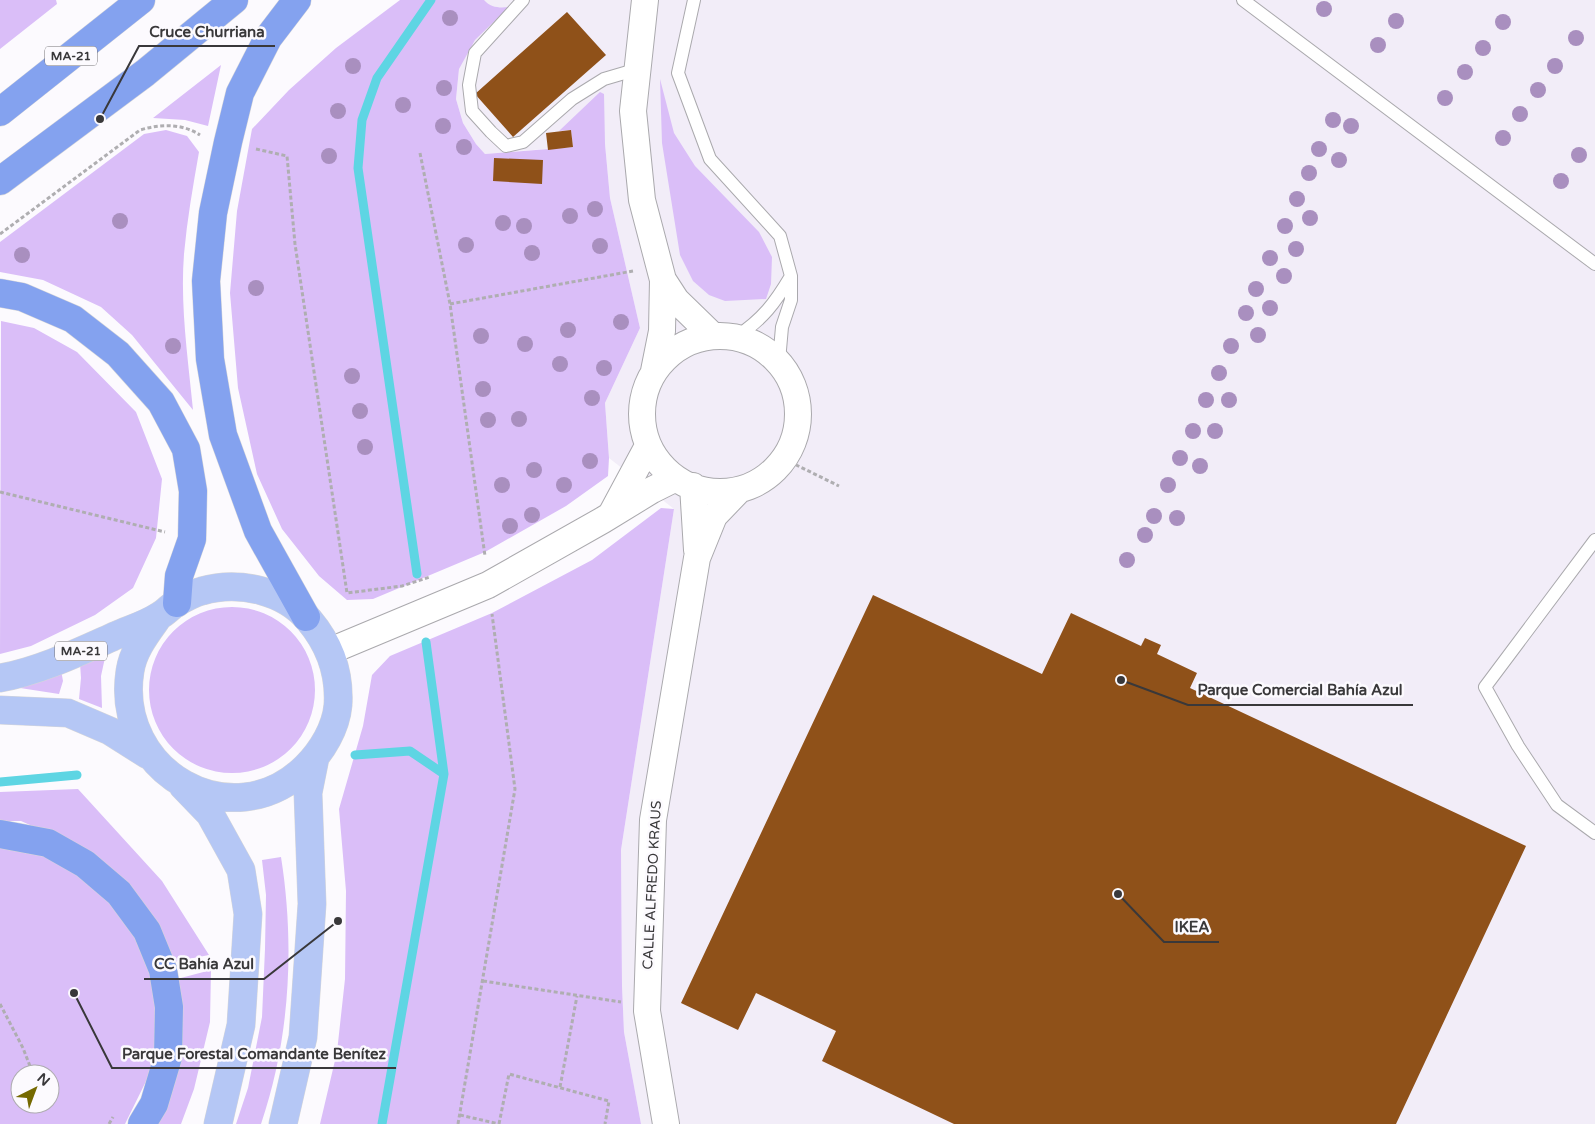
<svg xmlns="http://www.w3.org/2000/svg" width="1595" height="1124" viewBox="0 0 1595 1124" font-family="'Varela Round',sans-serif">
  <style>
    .built { fill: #f2edf8 }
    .green { fill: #dabef8; fill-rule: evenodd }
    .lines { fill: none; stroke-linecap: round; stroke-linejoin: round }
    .stream { stroke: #5ed5e3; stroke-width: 9 }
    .building { fill: #8f5119 }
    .lane-casing { stroke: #aaa9ad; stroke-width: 14 }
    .street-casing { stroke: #aaa9ad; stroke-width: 28 }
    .primary-casing { stroke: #d7d7d8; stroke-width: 29 }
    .highway-casing { stroke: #d7d7d8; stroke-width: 29 }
    .path { stroke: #afaeb1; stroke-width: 3; stroke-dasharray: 4 2.5; stroke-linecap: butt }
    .lane { stroke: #fff; stroke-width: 12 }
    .street { stroke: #fff; stroke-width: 26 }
    .primary { stroke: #b5c7f5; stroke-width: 28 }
    .highway { stroke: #84a2ef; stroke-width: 28 }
    .tree { fill: #a98fbf }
    .labels { text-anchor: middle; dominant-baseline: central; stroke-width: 5; stroke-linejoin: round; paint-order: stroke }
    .shield { fill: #fcfafe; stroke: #747275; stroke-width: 1 }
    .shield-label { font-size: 12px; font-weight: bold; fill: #39383a }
    .street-label { font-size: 14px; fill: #39383a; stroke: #fcfafe }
    .leader { fill: none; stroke: #39383a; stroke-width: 2 }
    .callout-dot { fill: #39383a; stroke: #fcfafe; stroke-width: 2 }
    .callout-label { font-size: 15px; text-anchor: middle; font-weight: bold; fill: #39383a; stroke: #fcfafe; stroke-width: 5; stroke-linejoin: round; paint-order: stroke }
  </style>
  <rect width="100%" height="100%" fill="#fcfafe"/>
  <path class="built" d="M 466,0 L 1595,0 L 1595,1124 L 641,1124 L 624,1032 L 622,986 L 621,850 L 674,509 L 609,458 L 605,403 L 640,328 L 610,198 L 605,144 L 485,154 L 476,144 L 463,123 L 456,99 Z"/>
  <path class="green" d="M 0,0 L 56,0 L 57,4 L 0,49 Z
    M 400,0 L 484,0 C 491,8 500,8 509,7 L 475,40 L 459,69 L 456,99 L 463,123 L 476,144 L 485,154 L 573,147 L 571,130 L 559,131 L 600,92 L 604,94 L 605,144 L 610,198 L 640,328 L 605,403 L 609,458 L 608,476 L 566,506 L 485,552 L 373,599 L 347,600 L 319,576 L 282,529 L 257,474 L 238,388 L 230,293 L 237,211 L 252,129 L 289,90 L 336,48 Z
    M 221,65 L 208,126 L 185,120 L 153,118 Z
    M 660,79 L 674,133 L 695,166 L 759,232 L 772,257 L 771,284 L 766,299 L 725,301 L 709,295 L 693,281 L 680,255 L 662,143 Z
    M 166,130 L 187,136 L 199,152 C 193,186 187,220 184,254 C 180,306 188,358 193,410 L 132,335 L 101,307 L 43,280 L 0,272 L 0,242 L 144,134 Z
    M 1,321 L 34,328 L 77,352 L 136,412 L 162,479 L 156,538 L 133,588 L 95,615 L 31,646 L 0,654 Z
    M 661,508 L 674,509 L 621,850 L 622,986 L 624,1032 L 641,1124 L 320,1124 L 337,1052 L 345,979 L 346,891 L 339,809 L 363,726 L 372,675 L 390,656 L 492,613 L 592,560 Z
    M149 690a83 83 0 1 1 166 0a83 83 0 1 1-166 0Z
    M 106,653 L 101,676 L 102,708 L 79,699 L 81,678 L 80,663 Z
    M 61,670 L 63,681 L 59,694 L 20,688 Z
    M 78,789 L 162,881 L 209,955 L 173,962 L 66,841 L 21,821 L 0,821 L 0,792 Z
    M 0,845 L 36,850 L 78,871 L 121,910 L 148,963 L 159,1021 L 152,1069 L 125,1124 L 0,1124 ZM 20,1074 L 50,1074 L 50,1104 L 20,1104 Z
    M 281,857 C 295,945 290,1039 261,1124 L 236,1124 L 248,1088 L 262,1017 L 265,949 L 266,895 L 262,860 Z
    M 211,970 L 210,1022 L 194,1089 L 181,1124 L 153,1124 L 174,1076 L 183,1024 L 177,979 Z"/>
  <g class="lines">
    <path class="stream" d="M 417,574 L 358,168 L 362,120 L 377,78 L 431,0
      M 355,755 L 410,751 L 444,774
      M 0,782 L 77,775
      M 382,1124 L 444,774 L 426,642"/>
  </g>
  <path class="building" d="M 567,12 L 606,55 L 513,137 L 475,94 Z
    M 571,130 L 573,147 L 548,150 L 546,133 Z
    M 494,158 L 543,160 L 542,184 L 493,181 Z
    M 873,595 L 1042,674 L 1071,613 L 1141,646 L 1145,638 L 1161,645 L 1157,654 L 1197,673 L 1190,688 L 1526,846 L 1396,1124 L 954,1124 L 822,1061 L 836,1031 L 756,993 L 738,1030 L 681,1003 Z"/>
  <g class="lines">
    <defs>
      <path id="lane" d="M 523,0 L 475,53 L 469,85 L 472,111 L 491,132 L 506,146 L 523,142 L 572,99 L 604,79 L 638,69
        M 694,0 L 678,73 L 710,159 L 780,236 L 791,276 L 791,300 L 782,327 L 779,361
        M 1243,0 L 1595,264
        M 736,337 C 763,319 775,303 791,276
        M 1595,540 L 1485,687 L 1518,746 L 1557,805 L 1595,833"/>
      <path id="street" d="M 645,0 L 633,111 L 642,200 L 663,280 L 676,300 L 712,335
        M642 414a78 78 0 1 1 156 0a78 78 0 1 1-156 0Z
        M 654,371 L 662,331 L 663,280
        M 693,486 L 697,550
        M 612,513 L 648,446
        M 330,651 L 488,585 L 603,520 L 652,490 L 674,479
        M 666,1124 L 647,1011 L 653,820 L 697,558 L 714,516 L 739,490"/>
      <path id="primary" d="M 0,678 C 40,671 81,651 117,635 C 131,629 147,624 159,616 C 165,613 170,607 176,603 C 183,599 194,593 202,591 C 239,580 285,591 309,620 C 330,645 340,672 338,705 C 336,728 322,751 306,767 C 232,840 114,772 130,671 C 133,650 147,633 159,616
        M 0,710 L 68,713 L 110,731 L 148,755
        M 183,786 L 210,814 L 241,870 L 248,914 L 241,1025 L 218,1124
        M 283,1124 L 303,1037 L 312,904 L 308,793 L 315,758"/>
      <path id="highway" d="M 297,0 L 268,38 L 240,93 L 228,142 L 213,213 L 206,281 L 210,359 L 223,435 L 258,531 L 306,617
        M 0,112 L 141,0
        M 0,181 L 145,73 L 234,0
        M 0,293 L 22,297 L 73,319 L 118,354 L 161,402 L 186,449 L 193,491 L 192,539 L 179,576 L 177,603
        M 0,834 L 48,843 L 85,864 L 119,893 L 147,931 L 163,970 L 169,1007 L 168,1057 L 154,1104 L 142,1124"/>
    </defs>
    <use href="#lane" class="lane-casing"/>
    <use href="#street" class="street-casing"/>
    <use href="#primary" class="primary-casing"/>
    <use href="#highway" class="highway-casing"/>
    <path class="path" d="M 256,149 L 287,156 L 295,244 L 347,593 L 402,586 L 430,577
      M 420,153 L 450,304 L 485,556
      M 0,234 L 140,130 C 161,124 181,123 200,135
      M 450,304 L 633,271
      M 784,459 L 839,486
      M 0,492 L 165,532
      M 483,981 L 621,1002
      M 0,1004 L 23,1048 L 33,1074
      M 560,1087 L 577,996
      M 460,1115 L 499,1124
      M 109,1124 L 113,1117
      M 458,1124 L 515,789 L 492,614
      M 499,1124 L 509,1074 L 609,1101 L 605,1124"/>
    <use href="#lane" class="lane"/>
    <use href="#street" class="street"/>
    <use href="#primary" class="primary"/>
    <use href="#highway" class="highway"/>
  </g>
  <g class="tree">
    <circle cx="1324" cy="9" r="8"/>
    <circle cx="450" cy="18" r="8"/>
    <circle cx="1396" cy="21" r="8"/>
    <circle cx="1503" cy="22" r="8"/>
    <circle cx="1576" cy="38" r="8"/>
    <circle cx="1378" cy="45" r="8"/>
    <circle cx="1483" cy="48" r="8"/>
    <circle cx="353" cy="66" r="8"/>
    <circle cx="1555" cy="66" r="8"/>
    <circle cx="1465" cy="72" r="8"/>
    <circle cx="444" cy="88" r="8"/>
    <circle cx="1538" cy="90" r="8"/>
    <circle cx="1445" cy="98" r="8"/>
    <circle cx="403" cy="105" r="8"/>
    <circle cx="338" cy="111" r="8"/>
    <circle cx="1520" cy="114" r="8"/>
    <circle cx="1333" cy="120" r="8"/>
    <circle cx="443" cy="126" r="8"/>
    <circle cx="1351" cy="126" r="8"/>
    <circle cx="1503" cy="138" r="8"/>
    <circle cx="464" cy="147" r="8"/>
    <circle cx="1319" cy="149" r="8"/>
    <circle cx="1579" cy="155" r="8"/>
    <circle cx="329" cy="156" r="8"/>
    <circle cx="1339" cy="160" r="8"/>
    <circle cx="1309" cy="173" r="8"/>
    <circle cx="1561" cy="181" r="8"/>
    <circle cx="1297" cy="199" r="8"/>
    <circle cx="595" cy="209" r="8"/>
    <circle cx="570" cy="216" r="8"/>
    <circle cx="1310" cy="218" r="8"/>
    <circle cx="120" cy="221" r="8"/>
    <circle cx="503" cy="223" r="8"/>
    <circle cx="524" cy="226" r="8"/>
    <circle cx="1285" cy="226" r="8"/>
    <circle cx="466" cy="245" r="8"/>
    <circle cx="600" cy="246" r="8"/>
    <circle cx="1296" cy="249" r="8"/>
    <circle cx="532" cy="253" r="8"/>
    <circle cx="22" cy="255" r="8"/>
    <circle cx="1270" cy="258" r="8"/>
    <circle cx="1284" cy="276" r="8"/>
    <circle cx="256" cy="288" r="8"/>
    <circle cx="1256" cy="289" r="8"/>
    <circle cx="1270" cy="308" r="8"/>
    <circle cx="1246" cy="313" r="8"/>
    <circle cx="621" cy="322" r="8"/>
    <circle cx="568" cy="330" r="8"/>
    <circle cx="1258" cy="335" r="8"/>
    <circle cx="481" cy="336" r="8"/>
    <circle cx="525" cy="344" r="8"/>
    <circle cx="173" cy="346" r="8"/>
    <circle cx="1231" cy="346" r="8"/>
    <circle cx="560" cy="364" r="8"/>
    <circle cx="604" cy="368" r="8"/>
    <circle cx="1219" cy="373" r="8"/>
    <circle cx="352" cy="376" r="8"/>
    <circle cx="483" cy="389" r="8"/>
    <circle cx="592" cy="398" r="8"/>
    <circle cx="1206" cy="400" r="8"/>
    <circle cx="1229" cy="400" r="8"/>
    <circle cx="360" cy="411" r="8"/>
    <circle cx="519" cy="419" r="8"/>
    <circle cx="488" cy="420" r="8"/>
    <circle cx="1193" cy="431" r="8"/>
    <circle cx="1215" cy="431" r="8"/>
    <circle cx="365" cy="447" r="8"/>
    <circle cx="1180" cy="458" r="8"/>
    <circle cx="590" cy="461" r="8"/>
    <circle cx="1200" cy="466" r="8"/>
    <circle cx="534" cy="470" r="8"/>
    <circle cx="502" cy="485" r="8"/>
    <circle cx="564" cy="485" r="8"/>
    <circle cx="1168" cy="485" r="8"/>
    <circle cx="532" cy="515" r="8"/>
    <circle cx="1154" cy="516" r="8"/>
    <circle cx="1177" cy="518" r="8"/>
    <circle cx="510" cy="526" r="8"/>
    <circle cx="1145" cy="535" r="8"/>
    <circle cx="1127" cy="560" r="8"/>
  </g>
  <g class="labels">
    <g class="shield">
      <rect x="45" y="46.5" width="52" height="19" rx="4"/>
      <rect x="55" y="641.5" width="52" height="19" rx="4"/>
    </g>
    <g class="shield-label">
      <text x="71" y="56">MA-21</text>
      <text x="81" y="651">MA-21</text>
    </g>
    <g class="street-label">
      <text transform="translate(652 885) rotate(-87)">CALLE ALFREDO KRAUS</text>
    </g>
  </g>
  <path class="leader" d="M100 119L139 46H275M1121 680L1188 705H1413M1118 894L1164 942H1219M338 921L264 979H144M74 993L112 1068H396"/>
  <g class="callout-dot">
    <circle cx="100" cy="119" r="5"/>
    <circle cx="1121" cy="680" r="5"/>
    <circle cx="1118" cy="894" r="5"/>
    <circle cx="338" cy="921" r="5"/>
    <circle cx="74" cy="993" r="5"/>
  </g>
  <g class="callout-label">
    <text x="207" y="37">Cruce Churriana</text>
    <text x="1300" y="695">Parque Comercial Bahía Azul</text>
    <text x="1192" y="932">IKEA</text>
    <text x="204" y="969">CC Bahía Azul</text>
    <text x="254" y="1059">Parque Forestal Comandante Benítez</text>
  </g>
  <g transform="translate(35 1089) rotate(42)"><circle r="24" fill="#fcfafe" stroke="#aeacb0"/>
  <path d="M0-4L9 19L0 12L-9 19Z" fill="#756900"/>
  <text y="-8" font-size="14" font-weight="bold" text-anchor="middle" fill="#39383a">N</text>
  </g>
</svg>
